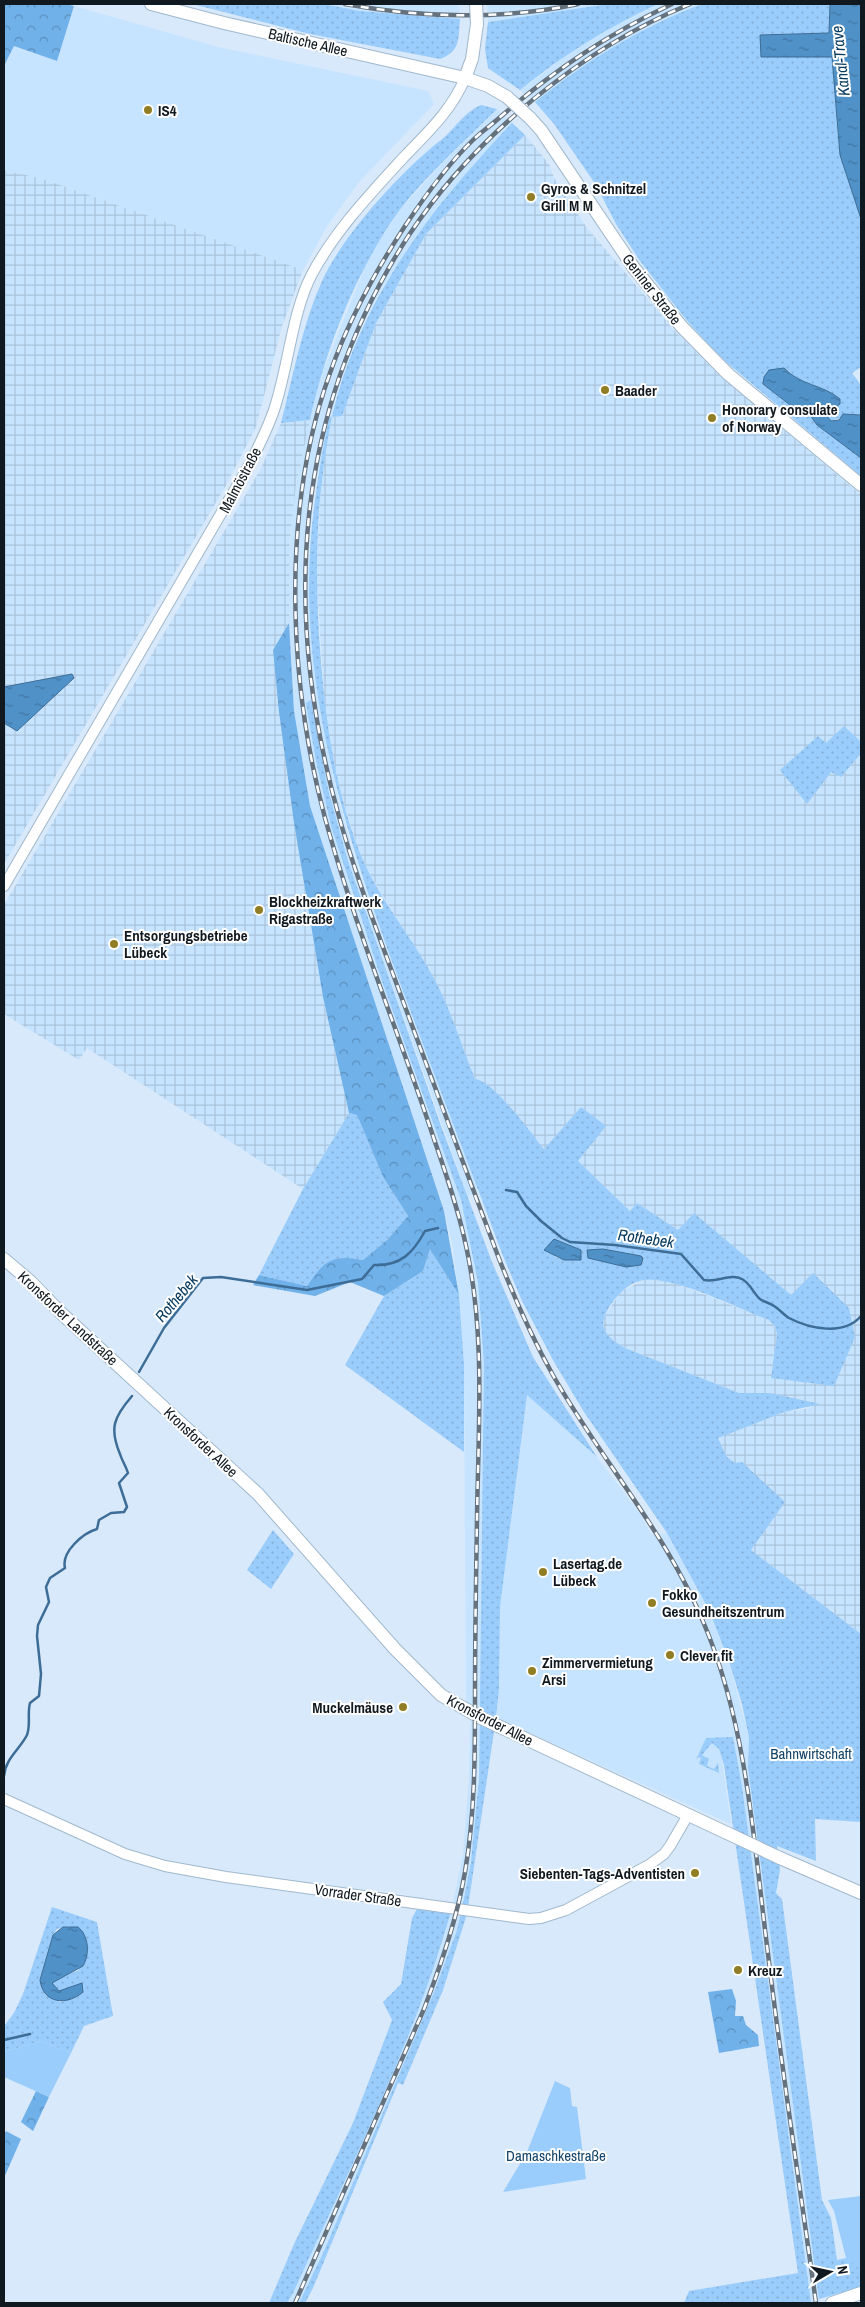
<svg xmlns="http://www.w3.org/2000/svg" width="865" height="2307" viewBox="0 0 865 2307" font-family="'Archivo Narrow',sans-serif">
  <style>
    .built { fill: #c6e4ff }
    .industrial { fill: url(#industrial-grid) }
    .grass { fill: url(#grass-dots); fill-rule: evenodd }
    .forest { fill: url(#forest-crowns) }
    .park { fill: #9acdfc }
    .water { fill: url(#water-ripples); stroke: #3d6d96 }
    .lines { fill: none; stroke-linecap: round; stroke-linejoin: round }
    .stream { stroke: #3d6d96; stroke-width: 2.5 }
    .minor-casing { stroke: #a1b8cc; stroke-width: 12 }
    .major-casing { stroke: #a1b8cc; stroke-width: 14 }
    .minor { stroke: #fff; stroke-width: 10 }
    .major { stroke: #fff; stroke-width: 12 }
    .rail-casing { stroke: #65727d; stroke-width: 4.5 }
    .rail { stroke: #fff; stroke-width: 2.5; stroke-dasharray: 8; stroke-linecap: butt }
    .major-bridge-casing { stroke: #a1b8cc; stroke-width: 14; stroke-linecap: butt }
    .major-bridge { stroke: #fff; stroke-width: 12 }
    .poi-dot { fill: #917d24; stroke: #fff; stroke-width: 2 }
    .labels { text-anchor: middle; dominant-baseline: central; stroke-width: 4; stroke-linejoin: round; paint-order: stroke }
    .street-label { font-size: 15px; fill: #111920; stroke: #fff }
    .poi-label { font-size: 15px; font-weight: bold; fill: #111920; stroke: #fff; text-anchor: start }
    .park-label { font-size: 15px; fill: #134469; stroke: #fff }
    .water-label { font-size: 16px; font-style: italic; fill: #083c60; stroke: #fff }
  </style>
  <defs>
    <pattern id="industrial-grid" width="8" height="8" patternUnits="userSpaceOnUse" patternTransform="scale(1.25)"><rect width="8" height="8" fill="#c6e4ff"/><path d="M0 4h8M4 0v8" fill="none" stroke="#a9c3da"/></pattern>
    <pattern id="grass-dots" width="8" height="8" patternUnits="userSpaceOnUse" patternTransform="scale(1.25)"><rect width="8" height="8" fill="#9acdfc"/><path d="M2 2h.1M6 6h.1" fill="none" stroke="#84afd8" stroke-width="1.8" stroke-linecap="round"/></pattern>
    <pattern id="forest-crowns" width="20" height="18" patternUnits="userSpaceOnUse" patternTransform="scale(1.25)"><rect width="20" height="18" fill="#70b1ea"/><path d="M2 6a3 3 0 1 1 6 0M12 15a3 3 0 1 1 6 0" fill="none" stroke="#5b8fbd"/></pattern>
    <pattern id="water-ripples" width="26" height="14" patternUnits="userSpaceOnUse" patternTransform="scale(1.25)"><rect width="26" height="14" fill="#5091c8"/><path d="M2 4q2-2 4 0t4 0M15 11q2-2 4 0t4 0" fill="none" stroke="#4176a2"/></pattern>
  </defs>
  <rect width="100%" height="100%" fill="#d7e9fb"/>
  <path class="built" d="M 324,4 L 459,5 L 460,19 L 360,11 Z
    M 487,4 L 608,4 L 488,22 Z
    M 658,4 L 702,4 L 653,25 L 557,84 L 535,102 L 520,90 L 579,46 L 623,20 Z
    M 74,6 L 218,47 L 428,91 L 434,104 L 359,182 L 327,226 L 303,270 L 43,179 L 4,170 L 4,66 L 14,46 L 57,61 Z
    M 497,109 L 512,123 L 476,161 L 413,240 L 382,288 L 360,329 L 338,389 L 314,490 L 309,545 L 309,597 L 323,724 L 335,784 L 352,850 L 380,931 L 478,1189 L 468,1197 L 348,861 L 328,789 L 316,761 L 331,826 L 358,911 L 461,1200 L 478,1282 L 484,1363 L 480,1711 L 476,1822 L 471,1862 L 457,1930 L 434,1992 L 324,2251 L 299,2303 L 287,2303 L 387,2085 L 442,1946 L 451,1912 L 463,1855 L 469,1778 L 471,1707 L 466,1702 L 464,1365 L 459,1295 L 452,1243 L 444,1211 L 310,806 L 294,711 L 289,623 L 289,548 L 296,485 L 317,386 L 369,257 L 400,210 L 441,164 Z
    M 527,1394 L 597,1457 L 640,1514 L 652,1535 L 667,1533 L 709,1610 L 729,1661 L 749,1738 L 748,1768 L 820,2303 L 811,2303 L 742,1786 L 733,1738 L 706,1738 L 706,1749 L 712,1743 L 716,1745 L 721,1753 L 731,1824 L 496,1718 L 499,1689 L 500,1607 Z"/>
  <path class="industrial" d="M 525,135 L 549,164 L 554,178 L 587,228 L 677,333 L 721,377 L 861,495 L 861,1634 L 750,1550 L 735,1463 L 727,1457 L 718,1437 L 784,1412 L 811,1408 L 770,1393 L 739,1393 L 625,1348 L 610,1338 L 604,1330 L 603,1319 L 621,1291 L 645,1280 L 668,1280 L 769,1320 L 775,1326 L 777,1334 L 772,1378 L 791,1296 L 694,1214 L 678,1230 L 637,1203 L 630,1211 L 578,1161 L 581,1107 L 544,1149 L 505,1101 L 475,1079 L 437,984 L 372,878 L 360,854 L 340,791 L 326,725 L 316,571 L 322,466 L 332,417 L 342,416 L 376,323 L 426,234 Z
    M 4,170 L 43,179 L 303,270 L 282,326 L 256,427 L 225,487 L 4,864 Z
    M 310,420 L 296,485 L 289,548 L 289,623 L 273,650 L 294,823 L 323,997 L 349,1113 L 303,1189 L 87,1048 L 79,1060 L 4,1014 L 4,905 L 242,501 L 261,468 L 281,423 Z"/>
  <path class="grass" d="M 192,4 L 324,4 L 360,11 L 460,19 C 458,39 461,51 440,59 L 310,34 Z
    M 608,4 L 658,4 C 608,27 563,55 520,90 L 488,68 L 485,49 L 488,22 Z
    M 702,4 L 830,4 L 829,33 L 761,35 L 761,56 L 832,57 L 840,155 L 861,219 L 861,367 L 852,373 L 861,385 L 861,415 L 851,414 L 831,421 L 826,416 L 830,410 L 828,391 L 794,379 L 784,368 L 763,384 L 790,405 L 807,411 L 817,425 L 861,458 L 861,476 L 719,356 L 688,322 L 640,261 L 616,224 L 596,185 L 554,124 L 535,102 C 586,61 641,27 702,4 Z
    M 481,105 L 497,109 C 464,142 427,174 399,211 C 357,269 325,350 310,420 L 281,423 C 293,376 302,326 322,281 C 343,235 401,171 441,140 C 456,128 463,113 481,105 Z
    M 512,123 L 525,135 L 426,234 L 376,323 L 342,416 L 332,417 C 315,500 314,577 321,662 C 326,727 336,791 360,853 C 379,900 414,939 437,984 C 452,1014 462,1047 475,1079 C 494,1081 531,1133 544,1149 L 581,1107 L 606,1126 L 578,1161 L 630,1211 L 637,1203 L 678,1230 L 694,1213 L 791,1295 L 813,1273 L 849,1308 L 855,1337 L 834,1386 L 771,1378 L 777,1334 L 775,1326 L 769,1320 C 739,1309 675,1276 645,1280 C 627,1282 614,1298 606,1313 C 597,1331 612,1340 625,1348 L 739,1393 L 770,1393 L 820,1404 L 784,1412 L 718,1438 L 727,1457 L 735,1463 L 742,1462 L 785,1502 L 751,1550 L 861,1634 L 861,1822 L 815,1819 L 816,1861 L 777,1846 L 780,1870 L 776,1893 L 782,1899 L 822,2200 L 831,2218 L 837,2260 L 846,2258 L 861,2268 L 861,2287 L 819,2299 L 748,1768 L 749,1738 L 742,1704 L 729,1661 L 709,1610 L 667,1533 L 584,1412 L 554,1362 L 522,1301 L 503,1256 C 473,1176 442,1095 412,1015 C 361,880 312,742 309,596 C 308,535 317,477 329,418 L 332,417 C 359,300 431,208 512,123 ZM 554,1239 L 581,1250 L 581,1260 L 564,1260 L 555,1257 ZM 603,1249 L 640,1256 C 613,1265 612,1269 588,1250 Z
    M 311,700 L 328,789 L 348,861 L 440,1123 L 492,1262 L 533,1357 L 597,1457 L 527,1395 L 500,1607 L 499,1689 L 496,1718 L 467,1914 L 443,1990 L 403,2085 L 398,2083 L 313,2288 L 305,2303 L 299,2303 L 324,2251 L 434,1992 L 457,1930 L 463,1903 L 471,1862 L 479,1778 L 484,1363 L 478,1282 L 461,1200 L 383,984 L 331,826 L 316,761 L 306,703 Z
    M 844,726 L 861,742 L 861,753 L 841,777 L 831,772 L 807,804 L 780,770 L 818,736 L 826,743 Z
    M 349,1113 L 357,1115 L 383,1177 L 408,1216 L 388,1239 L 363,1260 C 337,1255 321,1264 307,1286 L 259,1275 L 303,1189 Z
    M 430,1248 L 459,1295 L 464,1365 L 464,1452 L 345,1365 L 384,1296 L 423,1271 Z
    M 273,1530 L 294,1554 L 271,1589 L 247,1570 Z
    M 733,1737 L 742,1786 L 811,2303 L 684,2303 L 689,2291 L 798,2273 L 724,1765 L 719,1749 L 712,1743 L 702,1755 L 709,1759 L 707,1766 L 714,1769 L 718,1763 L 719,1773 L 699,1764 L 701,1758 L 698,1757 L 695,1762 L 706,1738 Z
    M 52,1907 L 97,1922 L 113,2016 L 84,2026 L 71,2053 L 41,2041 L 4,2052 L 4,2026 L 14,2013 L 23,1994 ZM 69,1926 L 79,1970 L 53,1981 L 53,1985 L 59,1991 L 78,1997 L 60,2002 C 50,1997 42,1992 40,1980 L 53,1935 L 57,1929 Z
    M 417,1909 L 451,1912 C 414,2042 349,2170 293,2293 L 287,2303 L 269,2303 L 294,2244 L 353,2123 L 392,2020 L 383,2002 L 401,1984 L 412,1918 Z"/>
  <path class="forest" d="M 4,4 L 65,4 L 74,6 L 57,61 L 14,46 L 4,66 Z
    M 289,623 L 294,711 L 310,806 L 444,1211 L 459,1295 L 430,1249 L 423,1271 L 384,1296 L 350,1282 L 315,1296 L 253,1285 L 259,1275 L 307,1286 C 324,1261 332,1254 363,1260 L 388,1239 L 408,1216 L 383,1177 L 357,1115 L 349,1113 L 323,997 L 294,823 L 279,712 L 273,650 Z
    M 732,1989 L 736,2001 L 735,2016 L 743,2016 L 746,2025 L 758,2035 L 759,2046 L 719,2053 L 708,1992 Z
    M 36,2091 L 49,2097 L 33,2131 L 21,2122 Z
    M 6,2131 L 21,2139 L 4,2178 L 4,2135 Z"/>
  <path class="park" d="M 41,2041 L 71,2053 L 49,2097 L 4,2077 L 4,2052 Z
    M 555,2081 L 570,2088 L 572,2106 L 577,2107 L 586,2179 L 503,2192 L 527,2152 Z
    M 861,2196 L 861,2268 L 860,2269 L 846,2258 L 834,2211 L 828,2200 Z"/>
  <path class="water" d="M 830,4 L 861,4 L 861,219 L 840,155 L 832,57 L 761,57 L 760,35 L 829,33 Z
    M 784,368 C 801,386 822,384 840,399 L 840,404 L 826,415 L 831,421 L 839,420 L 843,414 L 861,415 L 861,458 L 817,425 L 807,411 L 790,405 L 763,384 L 764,377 L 769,370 Z
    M 72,674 L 74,678 L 17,731 L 4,723 L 4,687 Z
    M 554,1239 L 581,1250 L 581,1260 L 564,1260 L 544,1250 Z
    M 603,1249 L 641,1256 L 643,1258 L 641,1265 L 626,1267 L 588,1258 L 587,1250 Z
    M 63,1927 L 78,1927 C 89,1936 90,1954 83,1966 L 52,1983 L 59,1991 L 82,1983 L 83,1992 C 67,2006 43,2004 40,1980 L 53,1935 Z"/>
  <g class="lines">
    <path class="stream" d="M 506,1190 L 517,1192 L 526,1206 L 541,1221 L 562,1238 L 570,1242 L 615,1245 L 681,1254 L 704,1280 C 717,1283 730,1273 742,1279 C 751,1284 753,1293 760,1299 C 764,1302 770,1303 774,1306 C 779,1309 784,1315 789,1318 C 810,1329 844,1336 861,1316
      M 139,1372 L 164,1328 L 203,1278 L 221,1277 L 307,1290 L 362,1279 L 374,1265 C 401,1266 413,1253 425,1231 L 438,1228
      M 4,1776 C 5,1759 20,1749 27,1735 C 31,1724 27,1714 30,1703 L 39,1696 L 41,1674 L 37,1636 L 38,1625 L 49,1602 L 46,1587 L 50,1578 L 65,1568 C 61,1552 83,1533 97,1529 L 99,1520 L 111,1513 L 124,1512 L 127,1507 L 119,1483 L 128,1473 C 126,1466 122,1461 120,1454 C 109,1428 114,1417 132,1396
      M 4,2040 L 30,2034"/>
    <defs>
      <path id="minor" d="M 4,886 L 251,462 C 259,445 268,428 274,410 C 288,369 292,312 312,274 C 335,231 370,194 403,158 C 427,133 452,110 465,78
        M 4,1799 L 125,1854 L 165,1866 L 226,1877 L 529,1919 L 541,1918 L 566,1910 L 649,1865 L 664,1854 L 670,1846 L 688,1815"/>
      <path id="major" d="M 151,4 L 224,23 L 465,78 L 488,86 L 507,97
        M 465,78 L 472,59 L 477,24
        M 530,118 L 541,130 L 634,268 L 682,327 L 728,374 L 861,485
        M 4,1259 L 31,1282 L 61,1313 L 258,1494 L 395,1649 L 441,1695 L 481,1718 L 727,1833
        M 780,1858 L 861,1893
        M 832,2303 L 861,2293"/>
    </defs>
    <use href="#minor" class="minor-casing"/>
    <use href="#major" class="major-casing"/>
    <use href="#minor" class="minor"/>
    <use href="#major" class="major"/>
    <defs>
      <path id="rail" d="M 345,4 C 421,18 503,20 578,4
        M 690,4 C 581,49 474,137 409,235 C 293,413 282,612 338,813 C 356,878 381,941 404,1004 C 435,1088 466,1172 498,1256 C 514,1297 532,1338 554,1377 C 603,1463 670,1537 707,1631 C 748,1733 754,1846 768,1954 C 782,2071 800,2187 816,2303
        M 295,2303 L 424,2009 C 441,1964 457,1919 465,1872 C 475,1814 475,1755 475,1696 C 475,1638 476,1579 477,1520 C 478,1430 486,1335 466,1246 C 458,1207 444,1169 431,1130 C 396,1026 354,924 325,818 C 288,680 281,509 330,373 C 348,321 375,272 405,226 C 425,196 447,165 473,140 C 481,132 490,126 498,119 C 553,71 606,35 672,4"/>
    </defs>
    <use href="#rail" class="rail-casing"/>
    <use href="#rail" class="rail"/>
    <defs>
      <path id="major-bridge" d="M 476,4 L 477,24
        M 507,97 L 530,118
        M 727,1833 L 780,1858"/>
    </defs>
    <use href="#major-bridge" class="major-bridge-casing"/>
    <use href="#major-bridge" class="major-bridge"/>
  </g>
  <g class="poi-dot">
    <circle cx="148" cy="110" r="5"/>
    <circle cx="531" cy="197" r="5"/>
    <circle cx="605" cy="390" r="5"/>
    <circle cx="712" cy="418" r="5"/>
    <circle cx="259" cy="910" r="5"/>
    <circle cx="114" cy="944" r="5"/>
    <circle cx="543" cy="1572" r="5"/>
    <circle cx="652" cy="1603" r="5"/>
    <circle cx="670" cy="1655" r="5"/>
    <circle cx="532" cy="1671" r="5"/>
    <circle cx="403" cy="1707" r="5"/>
    <circle cx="695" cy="1873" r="5"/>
    <circle cx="738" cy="1970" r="5"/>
  </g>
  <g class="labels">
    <g class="street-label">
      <text transform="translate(308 42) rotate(13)">Baltische Allee</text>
      <text transform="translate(652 289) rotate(52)">Geniner Straße</text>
      <text transform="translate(240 480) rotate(-62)">Malmöstraße</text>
      <text transform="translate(68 1318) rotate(43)">Kronsforder Landstraße</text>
      <text transform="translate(201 1442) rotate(43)">Kronsforder Allee</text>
      <text transform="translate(490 1720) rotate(27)">Kronsforder Allee</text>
      <text transform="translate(358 1895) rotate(8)">Vorrader Straße</text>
    </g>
    <g class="poi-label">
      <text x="158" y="110">IS4</text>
      <text x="541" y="188">Gyros &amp; Schnitzel<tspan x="541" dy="17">Grill M M</tspan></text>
      <text x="615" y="390">Baader</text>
      <text x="722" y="409">Honorary consulate<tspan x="722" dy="17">of Norway</tspan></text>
      <text x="269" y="901">Blockheizkraftwerk<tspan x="269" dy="17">Rigastraße</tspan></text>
      <text x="124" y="935">Entsorgungsbetriebe<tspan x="124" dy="17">Lübeck</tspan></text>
      <text x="553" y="1563">Lasertag.de<tspan x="553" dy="17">Lübeck</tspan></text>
      <text x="662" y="1594">Fokko<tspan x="662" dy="17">Gesundheitszentrum</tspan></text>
      <text x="680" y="1655">Clever fit</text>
      <text x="542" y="1662">Zimmervermietung<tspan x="542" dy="17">Arsi</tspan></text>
      <text x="393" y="1707" text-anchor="end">Muckelmäuse</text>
      <text x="685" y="1873" text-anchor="end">Siebenten-Tags-Adventisten</text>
      <text x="748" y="1970">Kreuz</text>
    </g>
    <g class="park-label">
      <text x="811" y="1753">Bahnwirtschaft</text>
      <text x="556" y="2155">Damaschkestraße</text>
    </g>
    <g class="water-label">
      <text transform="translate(840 61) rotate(-96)">Kanal-Trave</text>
      <text transform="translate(646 1238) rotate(8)">Rothebek</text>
      <text transform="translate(176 1298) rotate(-50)">Rothebek</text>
    </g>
  </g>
  <rect width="865" height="2307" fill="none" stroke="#111920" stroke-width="10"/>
  <g transform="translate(830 2272) rotate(81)" stroke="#ffffff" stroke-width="4" paint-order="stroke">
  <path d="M0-4L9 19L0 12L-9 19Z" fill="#111920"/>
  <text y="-8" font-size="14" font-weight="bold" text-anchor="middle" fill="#111920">N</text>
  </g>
</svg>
